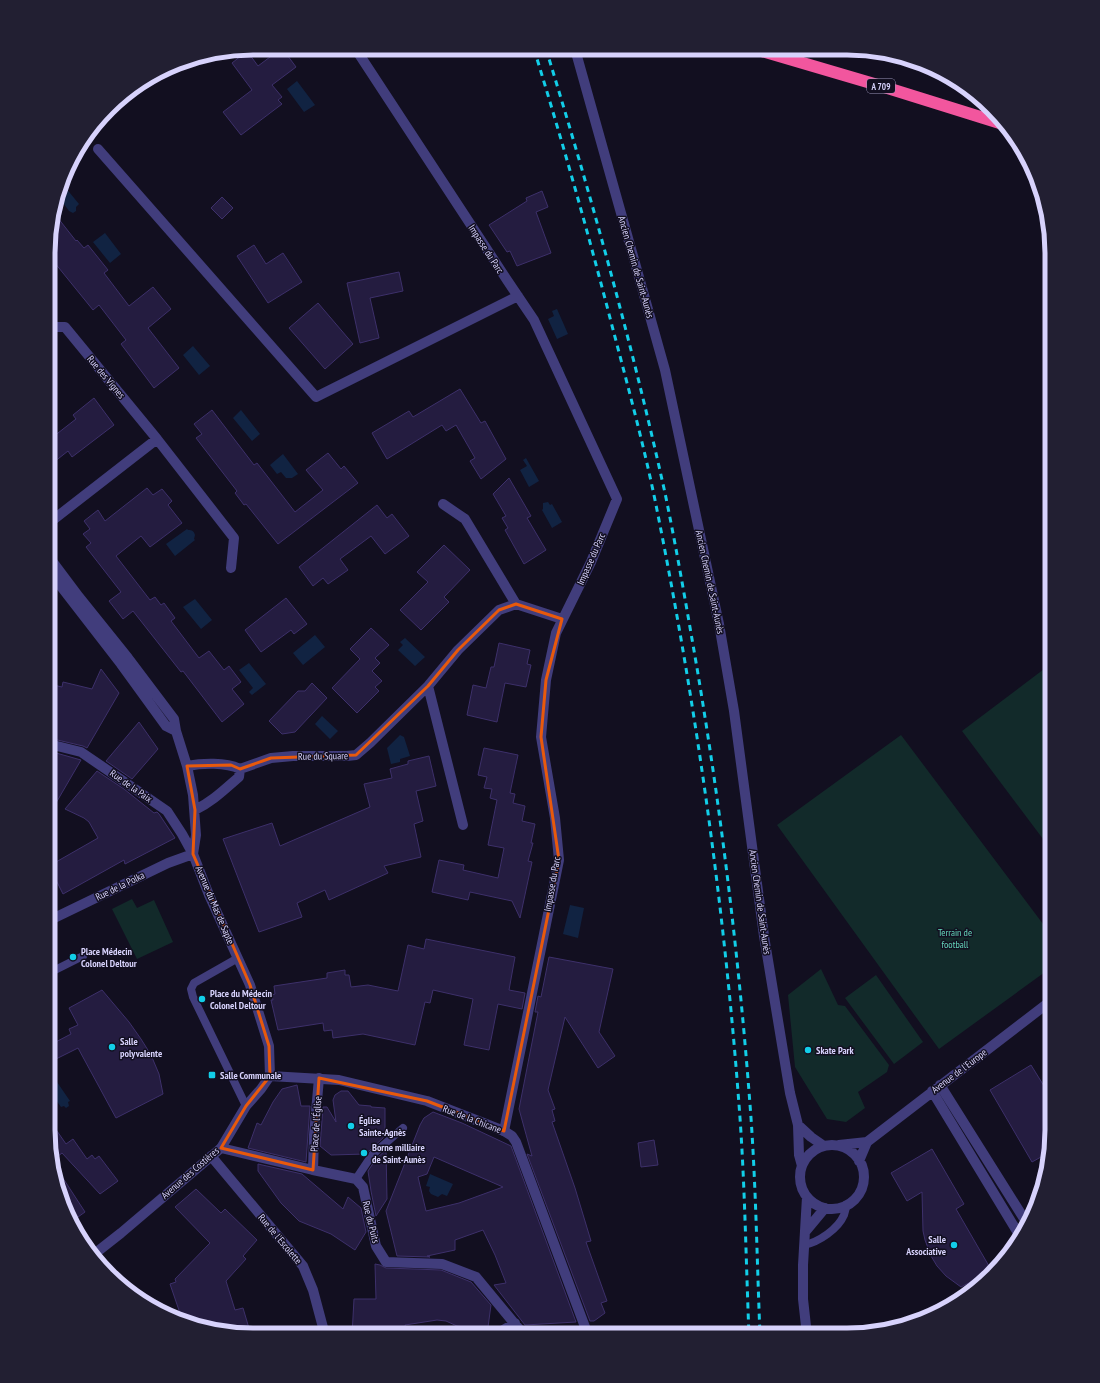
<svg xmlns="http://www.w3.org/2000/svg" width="1100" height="1383" viewBox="0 0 1100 1383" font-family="'PT Sans Narrow',sans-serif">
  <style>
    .green { fill: #122a2a }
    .water { fill: #112342 }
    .building { fill: #241c40; stroke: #3d306a; fill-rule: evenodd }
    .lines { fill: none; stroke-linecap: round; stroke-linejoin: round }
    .service { stroke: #413d7c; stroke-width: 8 }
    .minor { stroke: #413d7c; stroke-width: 10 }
    .tertiary { stroke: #413d7c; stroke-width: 10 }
    .motorway { stroke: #f2569e; stroke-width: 12 }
    .rail { stroke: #12cee8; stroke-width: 3; stroke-dasharray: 6 5; stroke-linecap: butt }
    .marked { fill: none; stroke: #e8590c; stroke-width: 3; stroke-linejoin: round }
    .poi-dot { fill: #12cee8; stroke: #120f20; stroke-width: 1.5 }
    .labels { text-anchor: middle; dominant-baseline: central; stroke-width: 3; stroke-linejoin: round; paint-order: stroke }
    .shield { fill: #120f20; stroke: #9c98ba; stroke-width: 1 }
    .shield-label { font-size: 9px; font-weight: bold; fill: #d7d2fc }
    .street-label { font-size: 10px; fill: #d7d2fc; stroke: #120f20 }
    .park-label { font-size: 10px; fill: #64d6bb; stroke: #120f20 }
    .poi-label { font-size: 10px; font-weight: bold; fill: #d7d2fc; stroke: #120f20; text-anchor: start }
    .rim { fill: none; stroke: #d7d2fc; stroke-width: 5 }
  </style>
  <rect width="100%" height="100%" fill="#120f20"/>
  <path class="green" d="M 1052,663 L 1052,851 L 962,731 Z
    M 901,735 L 1052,936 L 1052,967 L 939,1049 L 777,825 Z
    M 132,899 L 137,908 L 154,900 L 173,942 L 137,959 L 112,909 Z
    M 821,969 L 838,1005 L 845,1006 L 889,1065 L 887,1072 L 858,1092 L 865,1108 L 846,1122 L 827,1119 L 795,1067 L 788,995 Z
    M 876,975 L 923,1042 L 894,1064 L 845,998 Z"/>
  <path class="water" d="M 297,81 L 315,105 L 304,112 L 287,89 Z
    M 65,187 L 79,204 L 76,207 L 76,211 L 73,213 L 69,211 L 61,200 L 58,203 L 62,189 Z
    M 105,233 L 121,254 L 110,263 L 93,242 Z
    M 557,309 L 568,334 L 557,339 L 548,319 L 554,316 L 552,311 Z
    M 193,346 L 210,366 L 199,375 L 183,355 Z
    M 241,410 L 260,434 L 252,441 L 233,418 Z
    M 283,454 L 298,474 L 292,478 L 286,478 L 281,472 L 277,474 L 270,465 Z
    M 526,458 L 539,481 L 529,487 L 520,470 L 527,466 L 523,460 Z
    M 548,502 L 550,505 L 552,504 L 562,522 L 552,528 L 542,510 L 543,509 L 543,503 Z
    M 187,529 L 188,530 C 192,530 194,531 195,535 L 194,539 L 195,540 L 175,556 L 166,544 Z
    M 195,599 L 212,620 L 201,629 L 183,607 Z
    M 315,635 L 325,647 L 303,665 L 293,653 Z
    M 405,638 L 425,657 L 415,666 L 398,650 L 403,645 L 400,642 Z
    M 249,663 L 266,684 L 252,695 L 249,692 L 253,688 L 239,670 Z
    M 322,716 L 338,731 L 330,739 L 315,724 Z
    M 400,735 L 404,737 L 410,756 L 400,759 L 400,762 L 391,764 L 387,748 Z
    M 570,905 L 584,908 L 578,938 L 563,934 Z
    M 57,1082 L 70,1101 L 68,1102 L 69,1106 L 66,1108 L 64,1106 L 61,1107 L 48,1089 Z
    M 430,1174 L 453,1184 L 447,1196 L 442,1194 L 438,1197 L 431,1194 L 429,1191 L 430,1187 L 426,1186 Z"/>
  <path class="building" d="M 282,48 L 296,67 L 272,85 L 282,97 L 278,100 L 282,104 L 241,135 L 223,112 L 252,90 L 232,63 L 247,51 L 258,66 Z
    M 542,191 L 548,207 L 536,212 L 551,253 L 517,266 L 510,251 L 507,252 L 489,225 L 527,201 L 526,198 Z
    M 222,197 L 233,208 L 222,219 L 211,208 Z
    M 54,213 L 76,241 L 77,240 L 84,248 L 88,245 L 108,270 L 104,273 L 129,306 L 153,287 L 171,309 L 148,328 L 179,368 L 154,388 L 121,344 L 126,340 L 99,305 L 93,310 L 50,257 L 50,226 Z
    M 254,245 L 266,264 L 283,253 L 302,282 L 268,303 L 237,256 Z
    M 399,272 L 403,291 L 370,298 L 379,338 L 360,343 L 347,283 Z
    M 318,303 L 353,344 L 325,369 L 289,328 Z
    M 460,389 L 481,423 L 485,421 L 506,459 L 481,479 L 470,461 L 475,458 L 456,425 L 446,431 L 442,425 L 387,459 L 372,433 L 409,411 L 413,417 Z
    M 94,398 L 114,425 L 72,457 L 68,451 L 49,466 L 49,440 L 76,419 L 73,415 Z
    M 212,410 L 254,465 L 257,463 L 295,512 L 323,490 L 306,470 L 328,453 L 341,469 L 344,466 L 358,483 L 278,544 L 246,504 L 244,505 L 235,493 L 237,491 L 196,438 L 202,434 L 194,424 Z
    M 509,478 L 531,516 L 527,518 L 546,550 L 524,564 L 505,530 L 508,528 L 502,518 L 506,516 L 493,494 Z
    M 147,488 L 153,495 L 162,489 L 172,501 L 168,505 L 182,523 L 150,547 L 141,536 L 116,556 L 150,600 L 155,597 L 161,605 L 164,603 L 175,618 L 171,621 L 199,658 L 209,651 L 224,670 L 229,666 L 241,682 L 232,689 L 244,704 L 222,722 L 183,671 L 181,672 L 133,611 L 123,619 L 109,601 L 121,592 L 86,547 L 91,543 L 83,534 L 90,529 L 84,521 L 98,510 L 105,521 Z
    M 377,505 L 387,518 L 392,514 L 409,536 L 385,554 L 371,536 L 340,559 L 348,570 L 328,584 L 323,578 L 313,586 L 299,567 Z
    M 444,545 L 470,570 L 444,597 L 449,602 L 421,630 L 400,610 L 428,582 L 417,572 Z
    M 286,598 L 307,624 L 294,634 L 291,630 L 261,652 L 245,630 Z
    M 371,628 L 389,645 L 375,658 L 380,663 L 372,671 L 382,681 L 375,687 L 379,691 L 357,713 L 332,688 L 360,659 L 350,649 Z
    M 499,643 L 530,650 L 527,664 L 531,665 L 526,687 L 505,683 L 497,722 L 467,715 L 473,685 L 486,688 L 491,667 L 494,667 Z
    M 101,669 L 119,693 L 87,748 L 83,746 L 49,738 L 49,684 L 62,687 L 63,682 L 92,689 Z
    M 312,683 L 327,698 L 295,732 L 282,734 L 269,721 L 298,691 L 305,691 Z
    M 139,722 L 158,749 L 132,779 L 106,761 Z
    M 484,748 L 518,755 L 510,793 L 515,794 L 513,803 L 525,806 L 522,821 L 535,824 L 531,843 L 533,843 L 528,861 L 532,862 L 520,918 L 512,901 L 470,892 L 468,900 L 432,892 L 439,860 L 464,865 L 463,870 L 498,878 L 504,848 L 488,845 L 497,800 L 490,798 L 492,789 L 484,788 L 487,777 L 478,775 Z
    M 49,751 L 81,760 L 49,815 Z
    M 429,756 L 436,786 L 416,791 L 423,821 L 414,824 L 421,857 L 384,866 L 388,873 L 329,900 L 325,890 L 297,903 L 302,917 L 259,932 L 223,839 L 272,823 L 280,846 L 370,807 L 364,784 L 392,778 L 390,769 L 408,764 L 408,761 Z
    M 97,771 L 124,789 L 154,813 L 157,812 L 159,814 L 175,838 L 125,864 L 124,860 L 63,894 L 56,880 L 48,883 L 49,866 L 98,838 L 89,822 L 84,818 L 65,809 Z
    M 426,939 L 515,957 L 509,990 L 525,993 L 522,1009 L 498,1004 L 489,1050 L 464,1045 L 473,999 L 433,990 L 430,1003 L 425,1002 L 415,1045 L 363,1034 L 333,1038 L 332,1030 L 324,1031 L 323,1023 L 278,1030 L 271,1000 L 273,1000 L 272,995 L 275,994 L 274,986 L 327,978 L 327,973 L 345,970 L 345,975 L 349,975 L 351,987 L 368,985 L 398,991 L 408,945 L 424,949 Z
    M 549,957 L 613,969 L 599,1032 L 615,1056 L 598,1068 L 565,1017 L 548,1090 L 555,1109 L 552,1110 L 555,1121 L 552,1122 L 575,1188 L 591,1241 L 586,1242 L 607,1301 L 601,1303 L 605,1313 L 594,1321 L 590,1321 L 527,1154 L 532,1156 L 519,1109 L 538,1012 L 535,1012 L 538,996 L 541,997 Z
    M 102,990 L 129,1022 L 141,1039 L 151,1055 L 159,1074 L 163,1094 L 116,1118 L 78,1048 L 54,1060 L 48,1049 L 48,1046 L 71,1034 L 69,1029 L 78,1025 L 69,1008 Z
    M 1031,1065 L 1052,1099 L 1052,1143 L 1050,1152 L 1032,1162 L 990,1090 Z
    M 297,1085 L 301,1106 L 310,1106 L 306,1162 L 248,1148 L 257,1123 L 261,1125 L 273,1102 L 282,1089 Z
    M 341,1091 L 348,1091 L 359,1105 L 371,1106 L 371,1107 L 385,1108 L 385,1136 L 366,1154 L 331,1155 L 320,1146 L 323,1107 L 327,1107 L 336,1122 L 333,1100 L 335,1095 Z
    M 433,1112 L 462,1123 L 511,1146 L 576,1322 L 525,1325 L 494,1285 L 506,1283 L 495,1255 L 483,1230 L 455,1240 L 455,1250 L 427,1256 L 430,1257 L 397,1256 L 386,1211 L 420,1125 L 424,1118 ZM 434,1157 L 503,1187 L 459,1203 L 426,1211 L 418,1177 L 427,1174 Z
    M 48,1118 L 66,1144 L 73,1139 L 87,1159 L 92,1155 L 95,1159 L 99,1156 L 118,1181 L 100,1194 L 62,1153 L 52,1161 L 48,1130 Z
    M 654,1140 L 658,1165 L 641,1167 L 638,1143 Z
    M 932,1149 L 964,1204 L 956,1209 L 993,1273 L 975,1288 L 972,1281 L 961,1287 L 946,1276 L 937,1266 L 931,1256 L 925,1240 L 923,1231 L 922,1192 L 907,1201 L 891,1173 Z
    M 386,1150 L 387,1199 L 376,1216 L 371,1191 L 368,1171 L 376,1159 Z
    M 258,1164 L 302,1174 L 343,1209 L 348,1197 L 361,1208 L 366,1232 L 355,1250 L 331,1234 L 299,1221 L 281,1203 L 258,1171 Z
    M 59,1172 L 85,1212 L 71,1222 L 55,1183 L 54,1175 Z
    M 196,1189 L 221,1213 L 225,1209 L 257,1240 L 243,1256 L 246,1259 L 226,1281 L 235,1310 L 243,1308 L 251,1335 L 239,1335 L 187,1324 L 183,1322 L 170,1284 L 176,1282 L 175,1279 L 210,1243 L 175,1207 Z
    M 375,1264 L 380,1265 L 386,1268 L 441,1270 L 471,1282 L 491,1305 L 488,1327 L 474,1328 L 457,1326 L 446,1321 L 437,1320 L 405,1325 L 408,1335 L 352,1335 L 354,1299 L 376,1299 Z"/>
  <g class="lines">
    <path class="service" d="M 238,958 L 194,983 L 191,989 L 193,997 L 246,1106
      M 48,971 L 51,972 L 83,956
      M 356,1179 L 372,1155 L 403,1128
      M 804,1245 C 819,1242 838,1229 844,1215 C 845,1212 846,1208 846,1205"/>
    <path class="minor" d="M 355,48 L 507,280 L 534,320 L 617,499 L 591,562 L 556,633 L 546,680 L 541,737 L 555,818 L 559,860 L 504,1131
      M 575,49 L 665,370 L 719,624 L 734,711 L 764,936 L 790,1093 L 798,1125 L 799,1155 L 802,1166
      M 98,149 L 316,397 L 518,296
      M 50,327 L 65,327 L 157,439 L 234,538 L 231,568
      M 443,504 L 465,519 L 516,604
      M 49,523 L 157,439
      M 49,557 L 79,597 L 128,658 L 174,719 L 176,731 L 187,766 L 193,795 L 196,835 L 193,854 L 209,895 L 250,985 L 269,1046 L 270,1076
      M 49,571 L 121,664 L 166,726 L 176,731
      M 428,686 L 463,825
      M 187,766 C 202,763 226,762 240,769 L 271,758 L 293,756 L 347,756 L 356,755 L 370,743 L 428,686 L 458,650 L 499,610 L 516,604 L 562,619
      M 195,810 C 212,802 225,789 239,777 L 240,769
      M 48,921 L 168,863 L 193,854 L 182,834 L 167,811 L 81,752 L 49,744
      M 940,1085 L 1028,1225
      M 932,1091 L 1021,1238
      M 798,1125 L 811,1137 L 824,1146
      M 839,1145 L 867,1142
      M800 1177a32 32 0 1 1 64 0a32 32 0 1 1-64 0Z
      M 221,1148 L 313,1170 L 356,1179 L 363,1187 L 376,1246 L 386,1262 L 442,1264 L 476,1277 L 524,1335
      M 859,1161 L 867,1142 L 1052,1000
      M 313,1170 L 314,1135 L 319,1078
      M 807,1197 L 803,1265 L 803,1299 L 807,1335
      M 805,1232 L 825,1208
      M 492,1335 L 498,1333 L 515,1323"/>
    <path class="tertiary" d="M 211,1156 L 303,1266 L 313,1290 L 325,1335
      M 93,1255 L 121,1233 L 221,1148 L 246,1106 L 261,1089 L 270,1076 L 339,1080 L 427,1101 L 504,1131 L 512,1136 L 516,1142 L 588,1335"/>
    <path class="motorway" d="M 755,49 L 881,86 L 1006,125"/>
    <path class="rail" d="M 534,49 C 561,137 586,225 609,314 C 625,376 642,437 655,500 C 696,704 725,910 740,1118 C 745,1190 746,1262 749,1335
      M 546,49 C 591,195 632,344 665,493 C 677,551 687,610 697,668 C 722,817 740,967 751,1118 C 756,1190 757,1262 760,1335"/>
  </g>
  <path class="marked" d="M 516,604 L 562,619 L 546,680 L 541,737 L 559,860 L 504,1131 L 427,1101 L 319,1078 L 313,1170 L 221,1148 L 246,1106 L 270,1076 L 269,1046 L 250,985 L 193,854 L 195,810 L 187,766 L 231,765 L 240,769 L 271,758 L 356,755 L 428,686 L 458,650 L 499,610 Z"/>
  <g class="poi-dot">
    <circle cx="73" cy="957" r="4"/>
    <circle cx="202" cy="999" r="4"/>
    <circle cx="112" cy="1047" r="4"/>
    <circle cx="808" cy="1050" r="4"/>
    <rect x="208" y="1071" width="8" height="8" rx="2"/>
    <circle cx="351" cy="1126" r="4"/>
    <circle cx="364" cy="1153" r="4"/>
    <circle cx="954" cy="1245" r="4"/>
  </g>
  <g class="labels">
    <rect class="shield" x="867" y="79" width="28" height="14" rx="3"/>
    <g class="shield-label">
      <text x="881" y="86">A 709</text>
    </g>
    <g class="street-label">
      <text transform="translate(486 249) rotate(57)">Impasse du Parc</text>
      <text transform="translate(636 267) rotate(74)">Ancien Chemin de Saint-Aunès</text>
      <text transform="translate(106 377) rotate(50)">Rue des Vignes</text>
      <text transform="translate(591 559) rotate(-66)">Impasse du Parc</text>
      <text transform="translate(710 582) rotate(78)">Ancien Chemin de Saint-Aunès</text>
      <text transform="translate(323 756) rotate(-1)">Rue du Square</text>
      <text transform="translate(131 786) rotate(35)">Rue de la Paix</text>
      <text transform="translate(552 884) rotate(-80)">Impasse du Parc</text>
      <text transform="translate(120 886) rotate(-26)">Rue de la Polka</text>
      <text transform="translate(760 902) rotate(82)">Ancien Chemin de Saint-Aunès</text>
      <text transform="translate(215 905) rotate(67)">Avenue du Mas de Sapte</text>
      <text transform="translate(959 1071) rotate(-37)">Avenue de l'Europe</text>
      <text transform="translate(472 1119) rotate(21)">Rue de la Chicane</text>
      <text transform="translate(316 1124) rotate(-86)">Place de l'Église</text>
      <text transform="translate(190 1173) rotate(-41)">Avenue des Costières</text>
      <text transform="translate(371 1222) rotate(76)">Rue du Puits</text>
      <text transform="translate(280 1239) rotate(50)">Rue de l'Escolette</text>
    </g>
    <g class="park-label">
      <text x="955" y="932">Terrain de<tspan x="955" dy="12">football</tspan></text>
    </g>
    <g class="poi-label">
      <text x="81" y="951">Place Médecin<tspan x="81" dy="12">Colonel Deltour</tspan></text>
      <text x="210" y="993">Place du Médecin<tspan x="210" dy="12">Colonel Deltour</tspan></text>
      <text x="120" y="1041">Salle<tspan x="120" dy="12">polyvalente</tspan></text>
      <text x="816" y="1050">Skate Park</text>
      <text x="220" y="1075">Salle Communale</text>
      <text x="359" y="1120">Église<tspan x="359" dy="12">Sainte-Agnès</tspan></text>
      <text x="372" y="1147">Borne milliaire<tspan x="372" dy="12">de Saint-Aunès</tspan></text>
      <text x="946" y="1239" text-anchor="end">Salle<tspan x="946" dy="12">Associative</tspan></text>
    </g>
  </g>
  <path d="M0 0H1100V1383H0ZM253 55H847A198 198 0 0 1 1045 253V1130A198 198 0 0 1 847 1328H253A198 198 0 0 1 55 1130V253A198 198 0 0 1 253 55Z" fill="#221f32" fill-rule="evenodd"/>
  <path class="rim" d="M253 55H847A198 198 0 0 1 1045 253V1130A198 198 0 0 1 847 1328H253A198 198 0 0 1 55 1130V253A198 198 0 0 1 253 55Z"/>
</svg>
